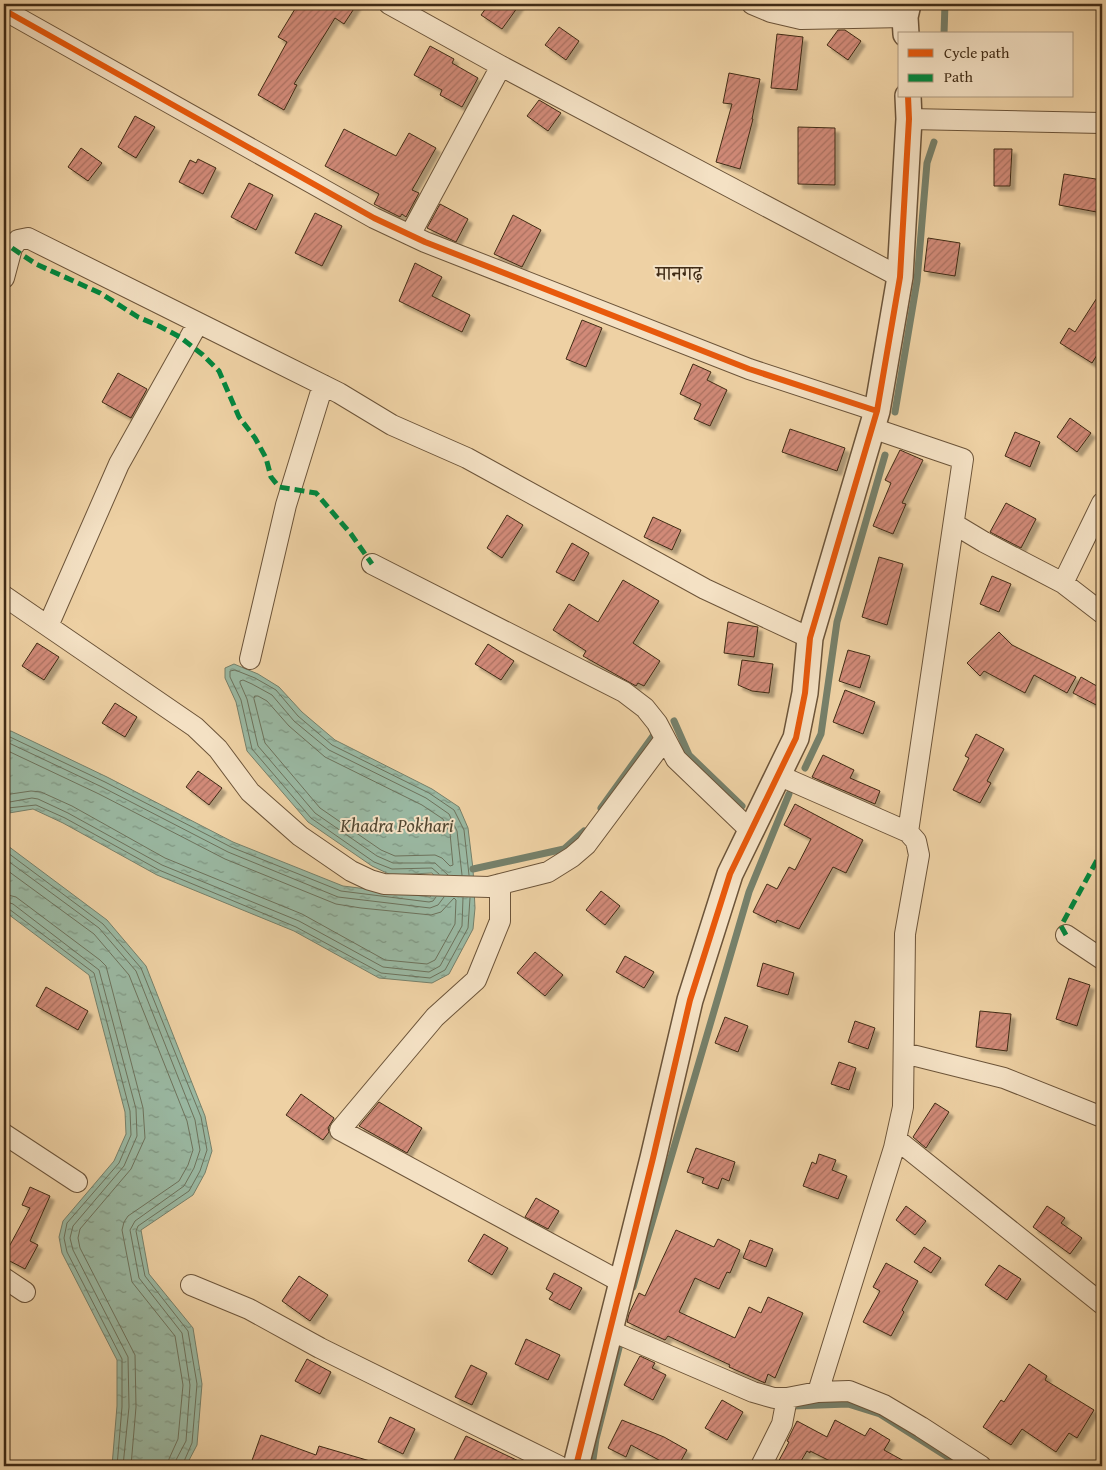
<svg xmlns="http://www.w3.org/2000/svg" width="1106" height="1470" viewBox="0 0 1106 1470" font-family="'Gentium Book Plus','Noto Serif Devanagari',serif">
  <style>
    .water { fill: url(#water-ripples); stroke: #76806a }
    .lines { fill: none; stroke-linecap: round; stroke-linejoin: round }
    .shore { stroke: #6d725c; stroke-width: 1 }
    .stream { stroke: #76806a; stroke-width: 7 }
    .building { fill: url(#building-hatch); stroke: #402b15; filter: url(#shadow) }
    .minor-casing { stroke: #6c5439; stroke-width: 22 }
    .tertiary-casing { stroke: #6c5439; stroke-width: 28 }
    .minor { stroke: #f4e1c4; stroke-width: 20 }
    .tertiary { stroke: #f4e1c4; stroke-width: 25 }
    .quiet { stroke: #00873e; stroke-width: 5; stroke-dasharray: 10 5; stroke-linecap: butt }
    .cycleway-casing { stroke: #f4e1c4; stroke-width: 9 }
    .cycleway { stroke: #e8590c; stroke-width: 6 }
    .labels { text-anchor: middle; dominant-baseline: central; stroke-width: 4; stroke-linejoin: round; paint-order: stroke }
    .water-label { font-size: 19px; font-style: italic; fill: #524731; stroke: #f4e1c4 }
    .quarter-label { font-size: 20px; fill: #402b15; stroke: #f4e1c4 }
  </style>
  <defs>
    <pattern id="water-ripples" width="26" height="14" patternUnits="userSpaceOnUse" patternTransform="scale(1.25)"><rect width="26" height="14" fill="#9ab8a2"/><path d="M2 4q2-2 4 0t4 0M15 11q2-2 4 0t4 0" fill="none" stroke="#7f9683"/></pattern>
    <pattern id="building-hatch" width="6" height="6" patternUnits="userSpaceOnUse" patternTransform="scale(1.25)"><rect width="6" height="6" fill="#d18a78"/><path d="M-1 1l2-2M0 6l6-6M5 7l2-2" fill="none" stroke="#ab7161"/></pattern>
    <filter id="shadow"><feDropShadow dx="4.5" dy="4.5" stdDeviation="1" flood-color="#0004"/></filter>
  </defs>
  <rect width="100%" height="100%" fill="#eed1a4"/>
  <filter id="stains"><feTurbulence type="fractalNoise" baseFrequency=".004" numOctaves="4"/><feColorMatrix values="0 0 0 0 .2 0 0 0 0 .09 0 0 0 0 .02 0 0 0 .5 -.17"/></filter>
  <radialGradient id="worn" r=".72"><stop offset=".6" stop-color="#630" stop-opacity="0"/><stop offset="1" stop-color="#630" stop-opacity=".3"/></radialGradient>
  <path class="water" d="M 234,664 L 258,674 L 279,687 L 302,712 L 335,740 L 432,789 L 459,807 L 468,828 L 473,869 L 475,908 L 473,929 L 449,974 L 432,983 L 379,978 L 294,931 L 157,875 L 63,823 L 33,809 L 9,813 L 4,818 L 4,732 L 11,731 L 107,777 L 233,842 L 343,886 L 430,897 L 440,883 L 432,873 L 391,875 L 372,866 L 308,822 L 247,751 L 236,702 L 225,678 L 225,668 Z
    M 4,843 L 107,920 L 146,966 L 205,1116 L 212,1151 L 205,1173 L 193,1195 L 141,1230 L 149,1274 L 193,1328 L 202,1384 L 197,1445 L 186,1466 L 112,1466 L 117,1406 L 117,1360 L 62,1253 L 59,1237 L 63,1221 L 114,1161 L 126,1134 L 125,1112 L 89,975 L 4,911 Z"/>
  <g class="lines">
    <path class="shore" d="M 255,696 L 258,696 L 267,701 L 289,726 L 325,757 L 422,805 L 443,819 L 450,833 L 453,865 L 450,866 L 442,858 L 435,855 L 395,856 L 381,850 L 320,808 L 265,743 L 254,699 Z
      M 4,737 L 10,737 L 105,782 L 231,847 L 341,891 L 429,902 L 433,901 L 436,897
      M 4,743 L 9,743 L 102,787 L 228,852 L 338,897 L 430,908 L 438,905 L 444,897
      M 4,751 L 8,751 L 99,794 L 225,859 L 336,904 L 361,908 L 431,915 L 441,912 L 454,898 L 456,900 L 455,924 L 435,960 L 427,964 L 385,960 L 302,914 L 165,858 L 72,806 L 41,792 L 31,791 L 4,795
      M 4,803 L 32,798 L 38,799 L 68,813 L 162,865 L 299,921 L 383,967 L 429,972 L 440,966 L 462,926 L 463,898
      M 4,811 L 8,808 L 36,805 L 65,818 L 159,870 L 296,927 L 381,973 L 430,978 L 445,970 L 468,928 L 470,898
      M 4,850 L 103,924 L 141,968 L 201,1117 L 207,1150 L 200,1171 L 189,1191 L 138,1226 L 136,1231 L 145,1276 L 188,1331 L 197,1384 L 192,1443 L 182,1466
      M 4,858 L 99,928 L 136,971 L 195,1120 L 200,1150 L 194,1168 L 184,1186 L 135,1221 L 130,1230 L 139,1278 L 182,1333 L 190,1385 L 186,1441 L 176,1460 L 175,1466
      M 4,868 L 94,934 L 129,975 L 187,1121 L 193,1150 L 188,1165 L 179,1181 L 128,1216 L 124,1222 L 122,1230 L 132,1282 L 175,1336 L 183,1385 L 178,1439 L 169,1459 L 168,1466
      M 439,874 L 432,868 L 392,869 L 374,862 L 311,818 L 252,749 L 241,700 L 230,677 L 230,671 L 235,670 L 255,678 L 276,690 L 298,716 L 332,745 L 429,793 L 454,810 L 464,830 L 469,875
      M 448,875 L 435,863 L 393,863 L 377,856 L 315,813 L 258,746 L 247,699 L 240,683 L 240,681 L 243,680 L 252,684 L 272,695 L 294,721 L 329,750 L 426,798 L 449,814 L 457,831 L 462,875
      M 4,894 L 16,897 L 100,960 L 106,966 L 143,1108 L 145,1138 L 131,1169 L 80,1229 L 78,1238 L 80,1248 L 135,1355 L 136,1407 L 131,1466
      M 4,901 L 13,904 L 99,970 L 136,1109 L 137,1136 L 124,1166 L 73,1226 L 70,1238 L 73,1250 L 128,1357 L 129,1407 L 123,1466
      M 4,907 L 9,909 L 94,973 L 130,1111 L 131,1135 L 119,1163 L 67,1223 L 64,1238 L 67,1252 L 122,1359 L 122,1407 L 117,1466"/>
    <path class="stream" d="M 944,34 L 945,4
      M 895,412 L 917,281 L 927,163 L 934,142
      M 674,721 L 689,755 L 742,806
      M 805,768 L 821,734 L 837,622 L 885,455
      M 601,808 L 653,736
      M 473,869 L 564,849 L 584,831
      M 633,1287 L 749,892 L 789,794
      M 793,1406 L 848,1404 L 880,1414 L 962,1466
      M 592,1466 L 596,1439 L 620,1344"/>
  </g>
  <path class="building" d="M 298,4 L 357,4 L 344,24 L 335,18 L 294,84 L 297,85 L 284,110 L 258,95 L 287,42 L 278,37 Z
    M 489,4 L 520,4 L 502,29 L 481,15 Z
    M 559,27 L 579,41 L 566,60 L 545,45 Z
    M 838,30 L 845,30 L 861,41 L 848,60 L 827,45 Z
    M 777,34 L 803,37 L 797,90 L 771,88 Z
    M 430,46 L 454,59 L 452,63 L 478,78 L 462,107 L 440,95 L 442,90 L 414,75 Z
    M 729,73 L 760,79 L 752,119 L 753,119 L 740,169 L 716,162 L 732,104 L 723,103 Z
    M 539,100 L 561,113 L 548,131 L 527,116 Z
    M 135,116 L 155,127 L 136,158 L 118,147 Z
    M 798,127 L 835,128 L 835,185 L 798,184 Z
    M 344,129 L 396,156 L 409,133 L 436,148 L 412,190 L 419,193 L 406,217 L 402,214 L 400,217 L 374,204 L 379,194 L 325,166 Z
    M 81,148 L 102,163 L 88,181 L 68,167 Z
    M 994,149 L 1012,149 L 1010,186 L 994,186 Z
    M 198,159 L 216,168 L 203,194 L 179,182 L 190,160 L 196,163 Z
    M 1064,174 L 1102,180 L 1102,213 L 1059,205 Z
    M 249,183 L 273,195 L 256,230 L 231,217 Z
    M 440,204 L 468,219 L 456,242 L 427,228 Z
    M 315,213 L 342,226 L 322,266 L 295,253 Z
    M 513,215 L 541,230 L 522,267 L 494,254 Z
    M 928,238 L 960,243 L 955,276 L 924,271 Z
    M 415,263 L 442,277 L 432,296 L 470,315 L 462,332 L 399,301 Z
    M 1102,290 L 1102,347 L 1092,363 L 1060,343 L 1069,328 L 1075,332 Z
    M 582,320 L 602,328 L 586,367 L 566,359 Z
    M 693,364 L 711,372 L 707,380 L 727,390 L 710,426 L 694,419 L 701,404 L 680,394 Z
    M 118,373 L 147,389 L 131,418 L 102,402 Z
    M 1070,418 L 1091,433 L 1077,452 L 1057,437 Z
    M 790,429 L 845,448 L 837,471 L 782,452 Z
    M 1015,432 L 1040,442 L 1030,467 L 1005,456 Z
    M 900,450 L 923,460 L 902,503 L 906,504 L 893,534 L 873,526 L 891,483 L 885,480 Z
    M 1006,503 L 1036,519 L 1021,548 L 990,532 Z
    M 507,515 L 523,525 L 502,558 L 487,548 Z
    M 653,517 L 681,530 L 672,550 L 644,537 Z
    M 572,543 L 589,553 L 574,581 L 556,572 Z
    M 879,557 L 903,564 L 887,625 L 862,617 Z
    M 992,576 L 1011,584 L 999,612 L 980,604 Z
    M 623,580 L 659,601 L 633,643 L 660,661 L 644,686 L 638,683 L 636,686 L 583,656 L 586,651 L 553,630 L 569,604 L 598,622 Z
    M 728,622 L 758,627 L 754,657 L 724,653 Z
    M 999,632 L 1012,645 L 1076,677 L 1067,693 L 1034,675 L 1025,693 L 984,671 L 980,676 L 967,663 Z
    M 37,643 L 59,657 L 44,680 L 22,666 Z
    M 488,644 L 514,661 L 501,680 L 475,664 Z
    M 848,650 L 870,656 L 860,688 L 839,681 Z
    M 742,660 L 773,664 L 769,693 L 752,691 L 738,685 Z
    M 1081,677 L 1102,689 L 1102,708 L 1073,693 Z
    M 845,690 L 875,702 L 863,734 L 833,722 Z
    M 115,703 L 137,717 L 125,737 L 102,723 Z
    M 976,734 L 1004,749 L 987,781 L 991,783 L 980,803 L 953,790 L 969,758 L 965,756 Z
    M 823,755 L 854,770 L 850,778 L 880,791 L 875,804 L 812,777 Z
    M 198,771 L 222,788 L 209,805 L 186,787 Z
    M 795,804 L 863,840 L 846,873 L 833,867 L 799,929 L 777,920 L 776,923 L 753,912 L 767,884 L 777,889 L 789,867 L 795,870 L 811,839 L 784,825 Z
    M 601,891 L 620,906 L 605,925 L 586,910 Z
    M 535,952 L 563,975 L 545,996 L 517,973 Z
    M 625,956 L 654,972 L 644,988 L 616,972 Z
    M 763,963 L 794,973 L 788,995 L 757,986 Z
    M 1069,978 L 1090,985 L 1077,1026 L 1056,1019 Z
    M 46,987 L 88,1011 L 78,1030 L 36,1006 Z
    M 980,1011 L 1011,1014 L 1007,1051 L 976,1047 Z
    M 725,1017 L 748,1026 L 738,1052 L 715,1043 Z
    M 855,1021 L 875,1028 L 868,1049 L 848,1042 Z
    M 839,1062 L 856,1068 L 849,1090 L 831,1084 Z
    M 301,1094 L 334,1118 L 328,1128 L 329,1132 L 323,1140 L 286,1115 Z
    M 379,1102 L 422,1128 L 407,1153 L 359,1126 Z
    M 935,1103 L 949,1112 L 926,1148 L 913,1137 Z
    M 696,1148 L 735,1162 L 729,1181 L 722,1178 L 718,1189 L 702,1183 L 704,1178 L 687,1172 Z
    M 819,1154 L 836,1160 L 832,1170 L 847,1176 L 838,1199 L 803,1186 L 812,1162 L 816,1164 Z
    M 30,1187 L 50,1196 L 30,1241 L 38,1245 L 25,1269 L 4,1258 L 4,1256 L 30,1208 L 22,1205 Z
    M 536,1198 L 559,1211 L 548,1229 L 525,1217 Z
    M 906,1206 L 926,1221 L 915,1235 L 896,1220 Z
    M 1047,1206 L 1065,1218 L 1061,1223 L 1082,1238 L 1070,1254 L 1033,1227 Z
    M 676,1230 L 714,1247 L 718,1239 L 740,1250 L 730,1273 L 727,1272 L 719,1289 L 695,1278 L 679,1312 L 735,1338 L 749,1307 L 761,1313 L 768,1297 L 803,1313 L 775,1378 L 768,1374 L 765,1383 L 729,1367 L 730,1365 L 668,1336 L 665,1340 L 627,1322 L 629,1314 L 639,1293 L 645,1296 Z
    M 484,1234 L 508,1248 L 492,1275 L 468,1261 Z
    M 750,1240 L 773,1249 L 766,1267 L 743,1258 Z
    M 924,1247 L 941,1258 L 931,1273 L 914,1262 Z
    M 886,1263 L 918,1281 L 902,1310 L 904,1312 L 891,1336 L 863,1322 L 880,1291 L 873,1287 Z
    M 999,1265 L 1021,1279 L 1007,1300 L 985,1285 Z
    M 554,1273 L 582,1288 L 570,1310 L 549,1299 L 553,1293 L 546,1289 Z
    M 299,1276 L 328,1295 L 310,1321 L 282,1301 Z
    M 526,1339 L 560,1355 L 548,1380 L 515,1364 Z
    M 640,1356 L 655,1363 L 652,1368 L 666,1375 L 653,1400 L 624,1385 Z
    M 307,1359 L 331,1372 L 320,1394 L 295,1381 Z
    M 1029,1364 L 1047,1376 L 1045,1380 L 1094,1410 L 1077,1438 L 1069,1433 L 1056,1452 L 1022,1429 L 1011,1445 L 983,1427 L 1001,1400 L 1004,1402 Z
    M 471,1365 L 487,1373 L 472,1405 L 455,1397 Z
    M 722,1400 L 743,1412 L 727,1440 L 705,1428 Z
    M 390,1417 L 415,1429 L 403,1454 L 378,1442 Z
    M 622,1420 L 664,1437 L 687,1450 L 678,1466 L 670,1466 L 631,1445 L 626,1457 L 608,1448 Z
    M 835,1420 L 865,1436 L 870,1428 L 890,1440 L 884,1450 L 913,1466 L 840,1466 L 810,1451 L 810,1453 L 807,1451 L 798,1466 L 776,1466 L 789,1442 L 787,1441 L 797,1421 L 827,1437 Z
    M 261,1435 L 316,1455 L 319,1446 L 370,1461 L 369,1466 L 250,1466 Z
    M 466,1436 L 529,1466 L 451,1466 Z"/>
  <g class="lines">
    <defs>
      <path id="minor" d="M 389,4 L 501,66 L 900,277
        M 752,4 L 771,12 L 801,19 L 905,17
        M 4,10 L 374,218 L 425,242 L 749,369 L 877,411
        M 909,119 L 1102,123
        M 410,235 L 501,66
        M 4,278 L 12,248 L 18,240 L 28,238 L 339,393 L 392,425 L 467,458 L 705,589 L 810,638
        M 872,428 L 963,459 L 908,832
        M 954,524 L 984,542 L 1063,583 L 1102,613
        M 372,564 L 624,692 L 645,708 L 657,723 L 676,759 L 751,831
        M 1063,583 L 1102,503
        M 4,596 L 195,727 L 218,749 L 250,792 L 300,836 L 351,871 L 370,880 L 384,884 L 489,887 L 548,872 L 572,857 L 586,845 L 665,739
        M 48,626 L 119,464 L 198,323
        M 250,659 L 286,505 L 323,385
        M 778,775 L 908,832 L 916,841 L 919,855 L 905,934 L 903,1107 L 894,1148 L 818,1392
        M 500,884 L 500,921 L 476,980 L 435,1017 L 340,1130 L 621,1282
        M 1066,935 L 1102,959
        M 904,1053 L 1004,1078 L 1102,1117
        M 4,1134 L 77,1182
        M 896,1139 L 1102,1304
        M 4,1278 L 25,1292
        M 191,1285 L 249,1309 L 320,1348 L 559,1466
        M 609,1330 L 753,1392 L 774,1398 L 787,1398 L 818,1392 L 849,1391 L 884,1405 L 921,1427 L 981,1466
        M 761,1466 L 782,1424 L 787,1398"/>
      <path id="tertiary" d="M 906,34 L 905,17 L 908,4
        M 576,1466 L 653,1158 L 690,1000 L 730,874 L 796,738 L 805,693 L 810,638 L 877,411 L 900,277 L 909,119 L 908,96"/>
    </defs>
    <use href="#minor" class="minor-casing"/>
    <use href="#tertiary" class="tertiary-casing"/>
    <use href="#minor" class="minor"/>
    <use href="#tertiary" class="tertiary"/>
    <path class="quiet" d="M 12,248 L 36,264 L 100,293 L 138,317 L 159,326 L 180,337 L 203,355 L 219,371 L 239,417 L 255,438 L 266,458 L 271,477 L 279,487 L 316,493 L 351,534 L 372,564
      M 1066,935 L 1061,926 L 1102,851"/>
    <defs>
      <path id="cycleway" d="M 4,10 L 374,218 L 425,242 L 749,369 L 877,411
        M 576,1466 L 653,1158 L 690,1000 L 730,874 L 796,738 L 805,693 L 810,638 L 877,411 L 900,277 L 909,119 L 908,96"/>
    </defs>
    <use href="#cycleway" class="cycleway-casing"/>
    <use href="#cycleway" class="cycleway"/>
  </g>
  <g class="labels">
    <g class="water-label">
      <text x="397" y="825">Khadra Pokhari</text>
    </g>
    <g class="quarter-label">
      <text x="679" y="272">मानगढ़</text>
    </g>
  </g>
  <rect width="1106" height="1470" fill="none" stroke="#eed1a4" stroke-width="20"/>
  <rect x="5" y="5" width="1096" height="1460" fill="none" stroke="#402b15" stroke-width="2.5"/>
  <rect x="10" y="10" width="1086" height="1450" fill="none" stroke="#402b15"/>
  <rect x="898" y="32" width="175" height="65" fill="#f4e1c4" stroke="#ac987e"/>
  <rect x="908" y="49" width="25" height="8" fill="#e8590c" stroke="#ac987e"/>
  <text x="944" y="58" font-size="15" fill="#402b15">Cycle path</text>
  <rect x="908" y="74" width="25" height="8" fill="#00873e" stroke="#ac987e"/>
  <text x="944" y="82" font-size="15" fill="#402b15">Path</text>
  <rect width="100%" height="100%" filter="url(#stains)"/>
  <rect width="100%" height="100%" fill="url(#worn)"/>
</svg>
